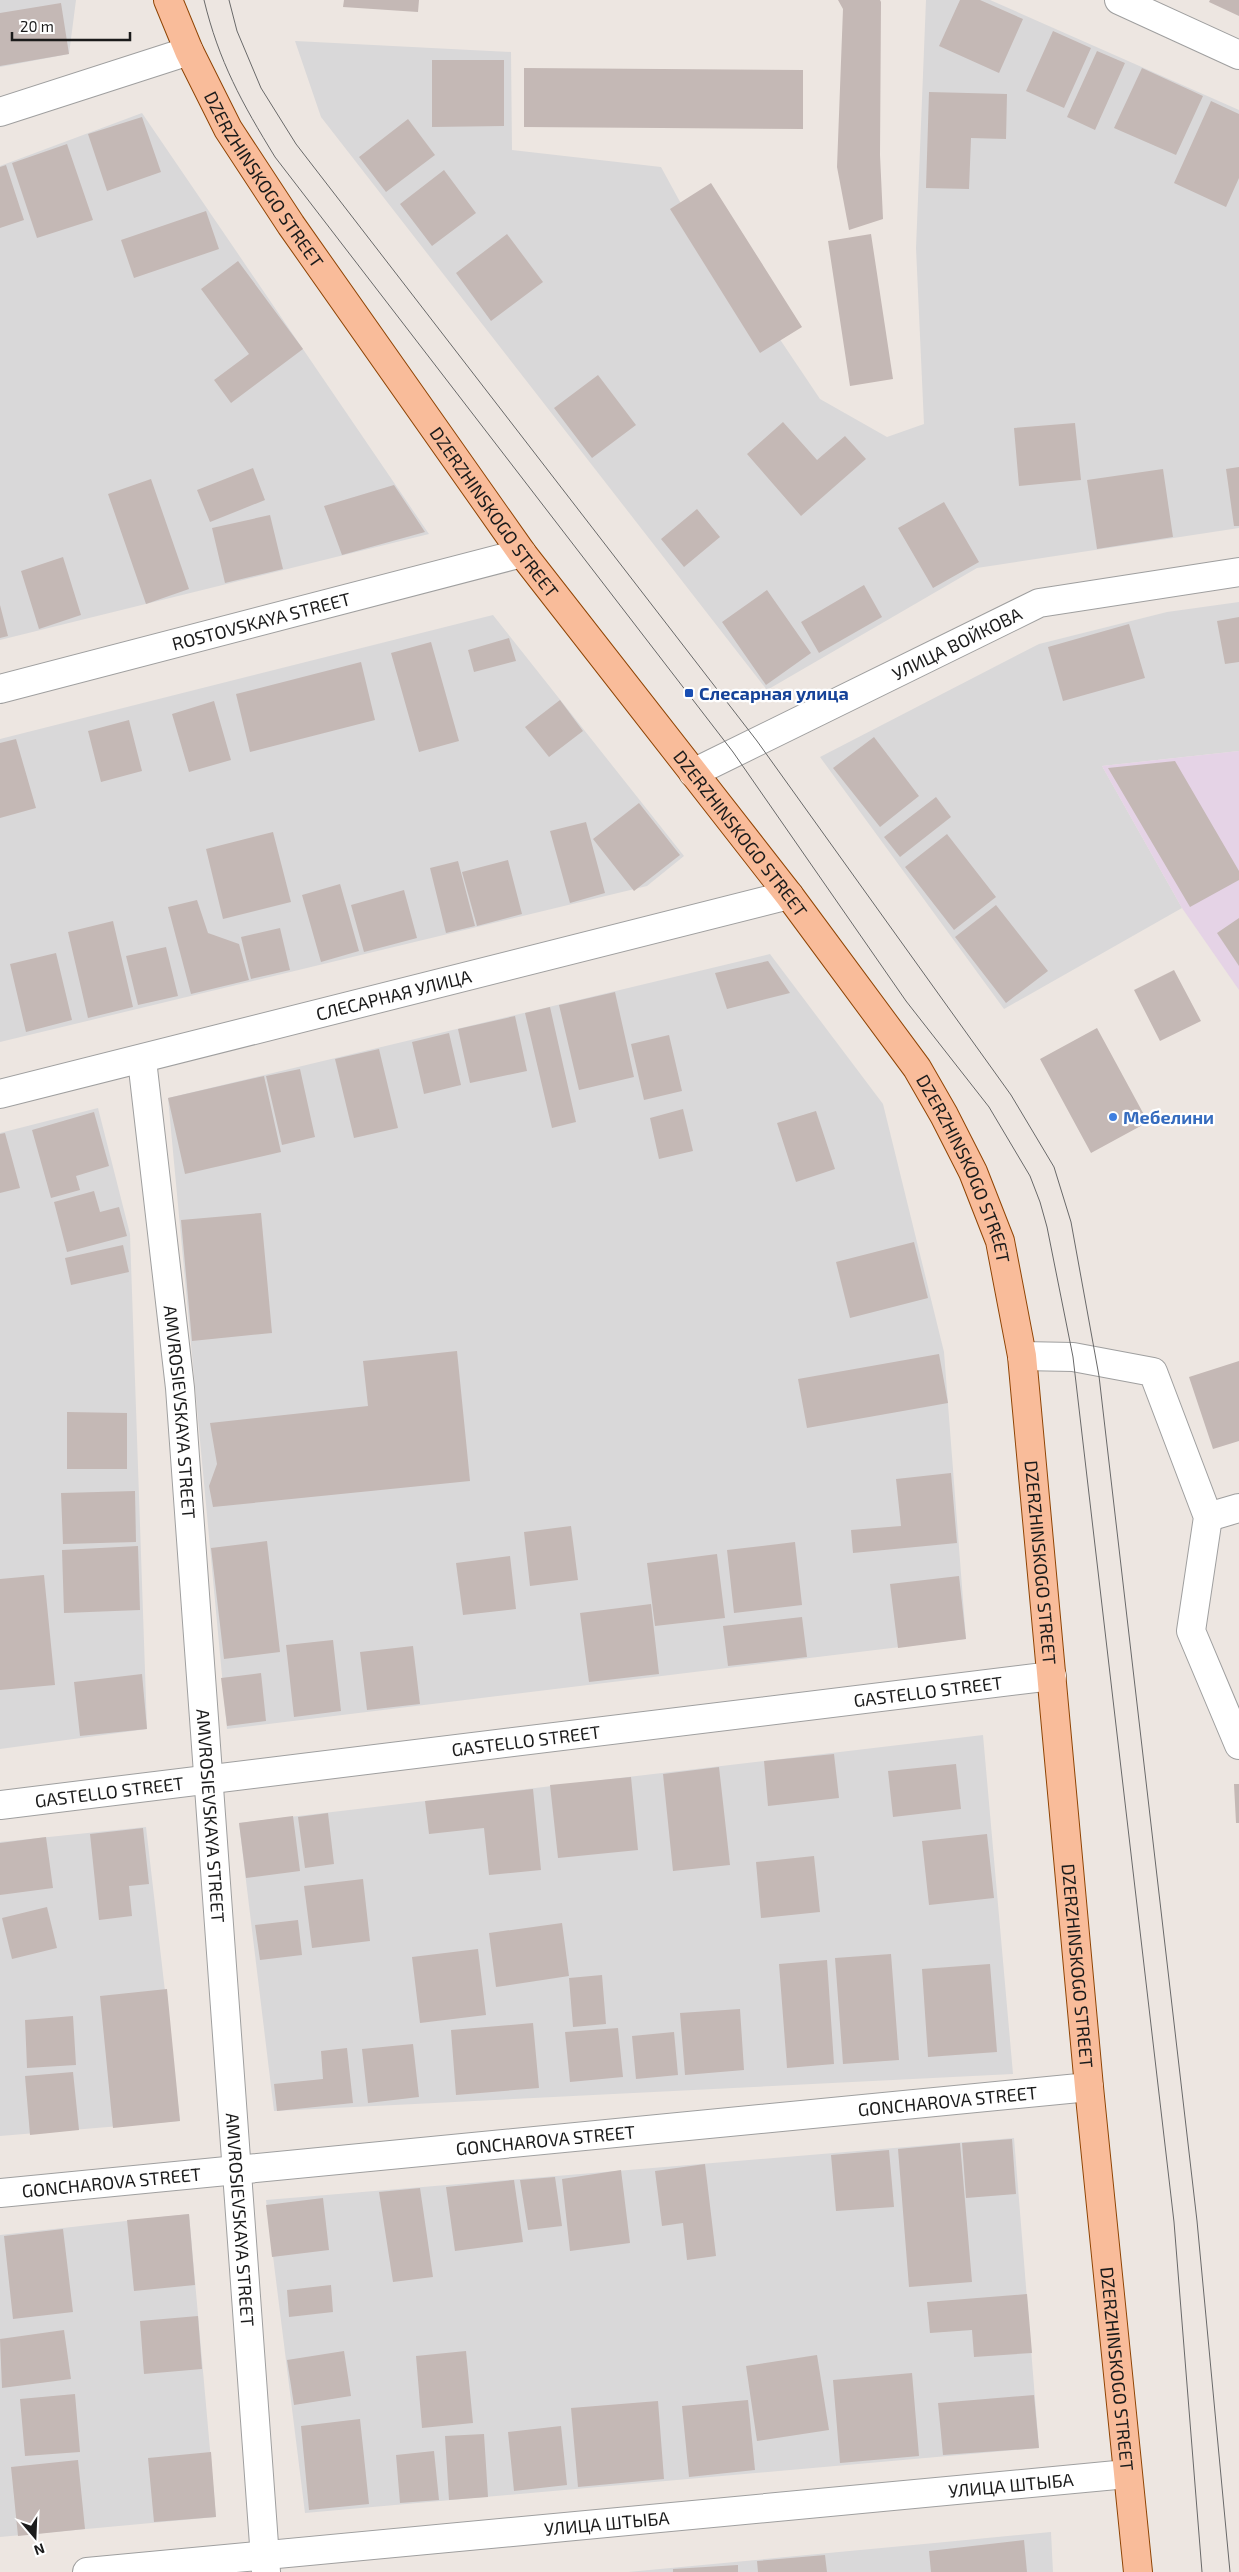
<svg xmlns="http://www.w3.org/2000/svg" width="1239" height="2572" viewBox="0 0 1239 2572" font-family="'Exo 2',sans-serif">
  <style>
    .residential { fill: #d9d8d9 }
    .industrial { fill: #e5d3e6 }
    .building { fill: #c4b8b5 }
    .lines { fill: none; stroke-linecap: round; stroke-linejoin: round }
    .minor-casing { stroke: #9f9f9f; stroke-width: 30 }
    .major-casing { stroke: #8f4404; stroke-width: 30 }
    .minor { stroke: #fff; stroke-width: 28 }
    .major { stroke: #f9bc9a; stroke-width: 28 }
    .tram { stroke: #696969; stroke-width: 1 }
    .transit-dot { fill: #1a4fb4; stroke: #fff; stroke-width: 2 }
    .shop-dot { fill: #3f7fe0; stroke: #fff; stroke-width: 2 }
    .labels { text-anchor: middle; dominant-baseline: central; stroke-width: 4.5; stroke-linejoin: round; paint-order: stroke }
    .street-label { font-size: 18px; fill: #1b1b1b; stroke: #fff }
    .transit-label { font-size: 18px; font-weight: bold; fill: #164399; stroke: #fff; text-anchor: start }
    .shop-label { font-size: 18px; font-weight: bold; fill: #366cbe; stroke: #fff; text-anchor: start }
  </style>
  <rect width="100%" height="100%" fill="#ede6e1"/>
  <path class="residential" d="M 0,0 L 76,0 L 69,54 L 0,67 Z
    M 926,0 L 990,0 L 1239,110 L 1239,528 L 977,568 L 767,690 L 321,117 L 295,41 L 511,52 L 512,150 L 661,167 L 685,211 L 773,329 L 820,399 L 887,437 L 924,424 L 916,248 Z
    M 142,113 L 429,534 L 0,640 L 0,166 Z
    M 1239,602 L 1239,751 L 1102,766 L 1182,908 L 1004,1009 L 820,757 L 1039,644 L 1167,612 Z
    M 493,615 L 684,856 L 647,886 L 0,1042 L 0,739 Z
    M 770,954 L 883,1104 L 944,1352 L 966,1639 L 227,1729 L 168,1098 Z
    M 98,1108 L 130,1234 L 147,1729 L 0,1749 L 0,1133 Z
    M 983,1735 L 1013,2074 L 274,2111 L 239,1823 Z
    M 146,1827 L 180,2121 L 0,2136 L 0,1842 Z
    M 1014,2138 L 1039,2448 L 305,2513 L 266,2200 Z
    M 189,2214 L 216,2517 L 0,2537 L 0,2235 Z
    M 1051,2532 L 1053,2572 L 628,2572 Z"/>
  <path class="industrial" d="M 1239,751 L 1239,990 L 1182,908 L 1102,766 Z"/>
  <path class="building" d="M 344,0 L 419,0 L 418,12 L 343,7 Z
    M 838,0 L 880,0 L 881,2 L 880,155 L 883,219 L 849,230 L 837,167 L 843,9 Z
    M 960,0 L 980,0 L 1023,19 L 999,73 L 939,46 Z
    M 1210,0 L 1239,0 L 1239,16 L 1209,2 Z
    M 61,3 L 69,54 L 0,66 L 0,13 Z
    M 1053,31 L 1091,48 L 1064,108 L 1026,91 Z
    M 1097,51 L 1125,63 L 1095,130 L 1067,117 Z
    M 432,60 L 504,60 L 504,126 L 432,127 Z
    M 524,68 L 803,70 L 803,129 L 524,127 Z
    M 1142,68 L 1203,96 L 1176,155 L 1114,128 Z
    M 929,92 L 1007,94 L 1006,139 L 971,138 L 969,189 L 926,188 Z
    M 1211,101 L 1239,114 L 1239,178 L 1226,207 L 1174,183 Z
    M 142,117 L 161,172 L 107,191 L 88,134 Z
    M 408,119 L 435,155 L 386,192 L 359,157 Z
    M 67,144 L 93,220 L 37,238 L 12,163 Z
    M 6,165 L 24,220 L 0,228 L 0,167 Z
    M 444,170 L 476,213 L 432,246 L 400,204 Z
    M 711,183 L 802,327 L 760,353 L 670,209 Z
    M 206,211 L 219,249 L 134,278 L 121,240 Z
    M 507,234 L 543,282 L 491,321 L 456,273 Z
    M 871,234 L 893,379 L 850,386 L 828,241 Z
    M 238,261 L 303,349 L 231,403 L 214,380 L 249,354 L 201,289 Z
    M 598,375 L 636,425 L 592,458 L 554,408 Z
    M 783,422 L 817,460 L 845,436 L 866,459 L 801,516 L 747,454 Z
    M 1075,423 L 1081,480 L 1019,486 L 1014,428 Z
    M 1239,467 L 1239,526 L 1234,526 L 1226,469 Z
    M 253,468 L 265,500 L 210,522 L 197,490 Z
    M 1163,469 L 1173,537 L 1097,549 L 1087,480 Z
    M 151,479 L 189,589 L 146,604 L 108,494 Z
    M 394,485 L 425,532 L 342,555 L 324,506 Z
    M 944,502 L 979,562 L 933,588 L 898,528 Z
    M 697,509 L 720,537 L 684,567 L 661,539 Z
    M 270,515 L 283,569 L 225,583 L 212,528 Z
    M 63,557 L 81,615 L 39,629 L 21,571 Z
    M 864,585 L 882,617 L 819,653 L 801,622 Z
    M 767,590 L 811,653 L 766,685 L 722,622 Z
    M 0,605 L 8,636 L 0,638 Z
    M 1239,617 L 1239,662 L 1225,664 L 1217,621 Z
    M 1129,624 L 1145,678 L 1063,701 L 1048,647 Z
    M 509,638 L 516,661 L 474,672 L 468,650 Z
    M 431,642 L 459,741 L 419,752 L 391,653 Z
    M 361,662 L 375,720 L 250,752 L 236,694 Z
    M 560,700 L 583,731 L 549,757 L 525,727 Z
    M 214,701 L 231,760 L 189,772 L 172,714 Z
    M 129,720 L 142,771 L 101,782 L 88,731 Z
    M 874,737 L 919,796 L 880,827 L 833,768 Z
    M 16,739 L 36,808 L 0,818 L 0,743 Z
    M 1175,761 L 1239,871 L 1239,880 L 1190,907 L 1108,768 Z
    M 936,797 L 951,817 L 900,857 L 884,837 Z
    M 639,803 L 680,855 L 634,891 L 593,839 Z
    M 586,822 L 605,893 L 570,903 L 550,831 Z
    M 273,832 L 291,902 L 223,919 L 206,849 Z
    M 947,834 L 996,897 L 954,930 L 905,867 Z
    M 508,860 L 522,914 L 477,926 L 462,872 Z
    M 458,861 L 475,926 L 446,933 L 430,868 Z
    M 340,884 L 359,951 L 321,962 L 302,895 Z
    M 404,890 L 417,938 L 364,952 L 351,905 Z
    M 197,900 L 208,933 L 239,944 L 249,980 L 191,994 L 168,907 Z
    M 996,905 L 1048,971 L 1006,1003 L 955,937 Z
    M 1239,918 L 1239,966 L 1217,933 Z
    M 113,921 L 133,1007 L 88,1018 L 68,932 Z
    M 280,928 L 290,970 L 251,979 L 241,937 Z
    M 166,947 L 178,996 L 138,1005 L 126,956 Z
    M 56,953 L 72,1020 L 26,1032 L 10,964 Z
    M 768,961 L 790,993 L 727,1009 L 715,973 Z
    M 1174,970 L 1201,1021 L 1160,1041 L 1134,990 Z
    M 615,992 L 634,1077 L 579,1090 L 559,1005 Z
    M 550,1007 L 576,1122 L 552,1128 L 525,1013 Z
    M 515,1016 L 527,1071 L 470,1083 L 458,1029 Z
    M 1097,1028 L 1148,1122 L 1091,1153 L 1040,1059 Z
    M 449,1033 L 461,1085 L 424,1094 L 412,1042 Z
    M 669,1035 L 682,1091 L 644,1100 L 631,1044 Z
    M 379,1049 L 398,1128 L 354,1138 L 335,1059 Z
    M 300,1069 L 315,1137 L 282,1145 L 266,1076 Z
    M 264,1076 L 281,1152 L 185,1174 L 168,1098 Z
    M 683,1109 L 693,1151 L 659,1159 L 650,1118 Z
    M 816,1111 L 835,1169 L 796,1182 L 777,1123 Z
    M 94,1112 L 109,1166 L 76,1176 L 80,1190 L 51,1198 L 32,1130 Z
    M 5,1133 L 20,1188 L 0,1193 L 0,1134 Z
    M 94,1191 L 100,1212 L 119,1207 L 127,1236 L 67,1252 L 54,1202 Z
    M 261,1213 L 272,1333 L 192,1341 L 181,1220 Z
    M 914,1242 L 928,1298 L 850,1318 L 836,1262 Z
    M 123,1245 L 129,1272 L 71,1285 L 65,1258 Z
    M 457,1351 L 470,1481 L 213,1507 L 209,1486 L 217,1464 L 210,1423 L 368,1406 L 363,1361 Z
    M 939,1354 L 948,1403 L 807,1428 L 798,1379 Z
    M 1239,1361 L 1239,1441 L 1213,1449 L 1189,1377 Z
    M 67,1412 L 127,1413 L 127,1469 L 67,1469 Z
    M 951,1473 L 957,1543 L 853,1553 L 851,1530 L 901,1526 L 896,1479 Z
    M 135,1491 L 136,1542 L 63,1544 L 61,1493 Z
    M 571,1526 L 578,1580 L 530,1586 L 524,1532 Z
    M 267,1541 L 280,1652 L 224,1659 L 211,1548 Z
    M 795,1542 L 802,1605 L 734,1613 L 727,1550 Z
    M 138,1546 L 140,1610 L 64,1613 L 62,1550 Z
    M 717,1554 L 725,1618 L 655,1626 L 647,1563 Z
    M 510,1556 L 516,1609 L 463,1615 L 456,1563 Z
    M 44,1575 L 55,1685 L 0,1690 L 0,1579 Z
    M 959,1576 L 966,1639 L 898,1648 L 890,1584 Z
    M 651,1604 L 659,1674 L 589,1682 L 580,1613 Z
    M 802,1617 L 807,1657 L 728,1666 L 723,1626 Z
    M 333,1640 L 341,1711 L 294,1717 L 286,1645 Z
    M 413,1646 L 420,1704 L 367,1710 L 360,1652 Z
    M 261,1673 L 266,1721 L 227,1726 L 221,1678 Z
    M 142,1674 L 147,1729 L 80,1736 L 74,1682 Z
    M 834,1754 L 839,1798 L 768,1806 L 764,1761 Z
    M 956,1764 L 961,1809 L 893,1817 L 888,1771 Z
    M 719,1767 L 730,1865 L 673,1871 L 663,1774 Z
    M 631,1777 L 638,1850 L 558,1858 L 550,1785 Z
    M 1234,1784 L 1239,1784 L 1239,1823 L 1236,1823 Z
    M 533,1789 L 541,1870 L 489,1875 L 484,1828 L 429,1834 L 425,1801 Z
    M 328,1813 L 334,1864 L 305,1868 L 298,1817 Z
    M 293,1816 L 300,1871 L 246,1878 L 239,1823 Z
    M 143,1828 L 149,1884 L 129,1886 L 132,1916 L 99,1920 L 90,1834 Z
    M 987,1834 L 994,1898 L 929,1905 L 922,1841 Z
    M 46,1837 L 53,1888 L 0,1895 L 0,1843 Z
    M 814,1856 L 820,1912 L 761,1918 L 756,1862 Z
    M 363,1879 L 370,1941 L 312,1948 L 304,1886 Z
    M 47,1907 L 57,1948 L 12,1959 L 2,1918 Z
    M 298,1920 L 302,1955 L 260,1960 L 255,1925 Z
    M 562,1923 L 569,1976 L 496,1987 L 489,1933 Z
    M 478,1949 L 486,2015 L 420,2023 L 412,1957 Z
    M 891,1954 L 899,2060 L 843,2064 L 835,1958 Z
    M 827,1960 L 834,2064 L 787,2068 L 779,1964 Z
    M 990,1964 L 997,2052 L 928,2057 L 922,1969 Z
    M 602,1975 L 606,2024 L 573,2027 L 569,1978 Z
    M 167,1989 L 180,2121 L 113,2128 L 100,1996 Z
    M 740,2009 L 744,2070 L 685,2075 L 680,2013 Z
    M 73,2016 L 76,2065 L 27,2068 L 25,2020 Z
    M 533,2023 L 539,2088 L 456,2095 L 451,2030 Z
    M 618,2028 L 623,2077 L 570,2082 L 565,2032 Z
    M 674,2032 L 678,2075 L 636,2079 L 632,2036 Z
    M 413,2044 L 419,2097 L 368,2103 L 362,2049 Z
    M 347,2048 L 353,2103 L 277,2111 L 274,2084 L 323,2079 L 321,2051 Z
    M 73,2072 L 79,2130 L 30,2135 L 25,2076 Z
    M 1012,2139 L 1016,2194 L 966,2198 L 962,2143 Z
    M 960,2143 L 972,2282 L 909,2287 L 898,2149 Z
    M 889,2150 L 894,2207 L 836,2211 L 831,2155 Z
    M 705,2164 L 716,2256 L 687,2260 L 683,2223 L 662,2226 L 655,2171 Z
    M 621,2170 L 630,2243 L 570,2251 L 562,2179 Z
    M 555,2177 L 562,2226 L 528,2230 L 520,2180 Z
    M 514,2180 L 523,2242 L 455,2251 L 446,2187 Z
    M 420,2188 L 433,2277 L 393,2282 L 379,2192 Z
    M 323,2198 L 329,2250 L 272,2257 L 266,2205 Z
    M 189,2214 L 195,2285 L 134,2291 L 127,2220 Z
    M 63,2229 L 73,2312 L 13,2319 L 4,2236 Z
    M 331,2285 L 333,2312 L 289,2317 L 287,2290 Z
    M 1027,2294 L 1032,2353 L 974,2357 L 972,2330 L 930,2333 L 927,2302 Z
    M 198,2316 L 202,2369 L 144,2374 L 140,2321 Z
    M 64,2330 L 71,2379 L 2,2388 L 0,2339 Z
    M 344,2351 L 351,2396 L 294,2405 L 287,2360 Z
    M 466,2351 L 473,2423 L 422,2428 L 416,2356 Z
    M 817,2355 L 829,2430 L 757,2441 L 746,2366 Z
    M 912,2373 L 919,2456 L 840,2463 L 833,2380 Z
    M 75,2394 L 80,2452 L 25,2456 L 20,2399 Z
    M 1034,2395 L 1039,2448 L 943,2455 L 938,2403 Z
    M 748,2400 L 755,2470 L 689,2477 L 682,2406 Z
    M 658,2401 L 664,2479 L 578,2487 L 571,2408 Z
    M 360,2419 L 369,2504 L 309,2510 L 301,2426 Z
    M 561,2426 L 567,2485 L 514,2491 L 508,2432 Z
    M 484,2434 L 488,2497 L 449,2500 L 445,2436 Z
    M 434,2451 L 439,2500 L 400,2503 L 396,2455 Z
    M 211,2452 L 216,2517 L 154,2522 L 148,2458 Z
    M 78,2460 L 85,2529 L 18,2536 L 11,2467 Z
    M 1024,2540 L 1027,2572 L 931,2572 L 929,2551 Z
    M 825,2555 L 827,2572 L 758,2572 L 757,2561 Z
    M 738,2565 L 738,2572 L 673,2572 L 673,2569 Z"/>
  <g class="lines">
    <defs>
      <g id="minor">
        <path d="M 1119,0 L 1239,55"/>
        <path d="M 0,112 L 189,51"/>
        <path id="s1" d="M 0,689 L 522,553"/>
        <path id="s2" d="M 693,773 L 1039,603 L 1239,572"/>
        <path id="s3" d="M 142,1060 L 180,1388 L 266,2572"/>
        <path id="s4" d="M 0,1094 L 789,895"/>
        <path d="M 1022,1356 L 1073,1357 L 1153,1372 L 1208,1517 L 1191,1631 L 1239,1745"/>
        <path d="M 1208,1517 L 1239,1508"/>
        <path id="s5" d="M 0,1805 L 1052,1676"/>
        <path id="s6" d="M 0,2193 L 1089,2087"/>
        <path id="s7" d="M 87,2572 L 1127,2474"/>
      </g>
      <g id="major">
        <path id="s8" d="M 168,0 L 189,51 L 228,129 L 291,225 L 522,553 L 789,895 L 917,1068 L 944,1115 L 973,1172 L 1000,1241 L 1022,1356 L 1089,2087 L 1138,2572"/>
      </g>
    </defs>
    <use href="#minor" class="minor-casing"/>
    <use href="#major" class="major-casing"/>
    <use href="#minor" class="minor"/>
    <use href="#major" class="major"/>
    <path class="tram" d="M 204,0 C 219,62 242,103 275,157 L 733,752 L 906,1001 L 989,1107 L 1030,1176 L 1040,1202 L 1047,1227 L 1073,1357 L 1174,2222 L 1202,2572
      M 229,0 L 237,31 L 261,88 L 296,144 L 757,741 L 1011,1095 L 1054,1167 L 1071,1222 L 1099,1376 L 1197,2221 L 1230,2572"/>
  </g>
  <rect class="transit-dot" x="684" y="688" width="10" height="10" rx="2.5"/>
  <circle class="shop-dot" cx="1113" cy="1117" r="5"/>
  <g class="labels">
    <g class="street-label">
      <text stroke="none"><textPath href="#s8" startOffset="204">DZERZHINSKOGO STREET</textPath></text>
      <text stroke="none"><textPath href="#s8" startOffset="609">DZERZHINSKOGO STREET</textPath></text>
      <text stroke="none"><textPath href="#s1" startOffset="270">ROSTOVSKAYA STREET</textPath></text>
      <text stroke="none"><textPath href="#s2" startOffset="294">УЛИЦА ВОЙКОВА</textPath></text>
      <text stroke="none"><textPath href="#s8" startOffset="1014">DZERZHINSKOGO STREET</textPath></text>
      <text stroke="none"><textPath href="#s4" startOffset="406">СЛЕСАРНАЯ УЛИЦА</textPath></text>
      <text stroke="none"><textPath href="#s8" startOffset="1419">DZERZHINSKOGO STREET</textPath></text>
      <text stroke="none"><textPath href="#s3" startOffset="354">AMVROSIEVSKAYA STREET</textPath></text>
      <text stroke="none"><textPath href="#s8" startOffset="1824">DZERZHINSKOGO STREET</textPath></text>
      <text stroke="none"><textPath href="#s5" startOffset="935">GASTELLO STREET</textPath></text>
      <text stroke="none"><textPath href="#s5" startOffset="530">GASTELLO STREET</textPath></text>
      <text stroke="none"><textPath href="#s5" startOffset="110">GASTELLO STREET</textPath></text>
      <text stroke="none"><textPath href="#s3" startOffset="759">AMVROSIEVSKAYA STREET</textPath></text>
      <text stroke="none"><textPath href="#s8" startOffset="2229">DZERZHINSKOGO STREET</textPath></text>
      <text stroke="none"><textPath href="#s6" startOffset="952">GONCHAROVA STREET</textPath></text>
      <text stroke="none"><textPath href="#s6" startOffset="548">GONCHAROVA STREET</textPath></text>
      <text stroke="none"><textPath href="#s6" startOffset="112">GONCHAROVA STREET</textPath></text>
      <text stroke="none"><textPath href="#s3" startOffset="1164">AMVROSIEVSKAYA STREET</textPath></text>
      <text stroke="none"><textPath href="#s8" startOffset="2634">DZERZHINSKOGO STREET</textPath></text>
      <text stroke="none"><textPath href="#s7" startOffset="928">УЛИЦА ШТЫБА</textPath></text>
      <text stroke="none"><textPath href="#s7" startOffset="522">УЛИЦА ШТЫБА</textPath></text>
    </g>
    <g class="transit-label">
      <text x="699" y="693">Слесарная улица</text>
    </g>
    <g class="shop-label">
      <text x="1123" y="1117">Мебелини</text>
    </g>
  </g>
  <g transform="translate(35 2537) rotate(161)" stroke="#ffffff" stroke-width="4" paint-order="stroke">
  <path d="M0-4L9 19L0 12L-9 19Z" fill="#1b1b1b"/>
  <text y="-8" font-size="14" font-weight="bold" text-anchor="middle" fill="#1b1b1b">N</text>
  </g>
  <path d="M12 32v8h118v-8" fill="none" stroke="#1b1b1b" stroke-width="2.5"/>
  <text x="20" y="32" font-size="15" fill="#1b1b1b" stroke="#ffffff" stroke-width="4" paint-order="stroke">20 m</text>
</svg>
